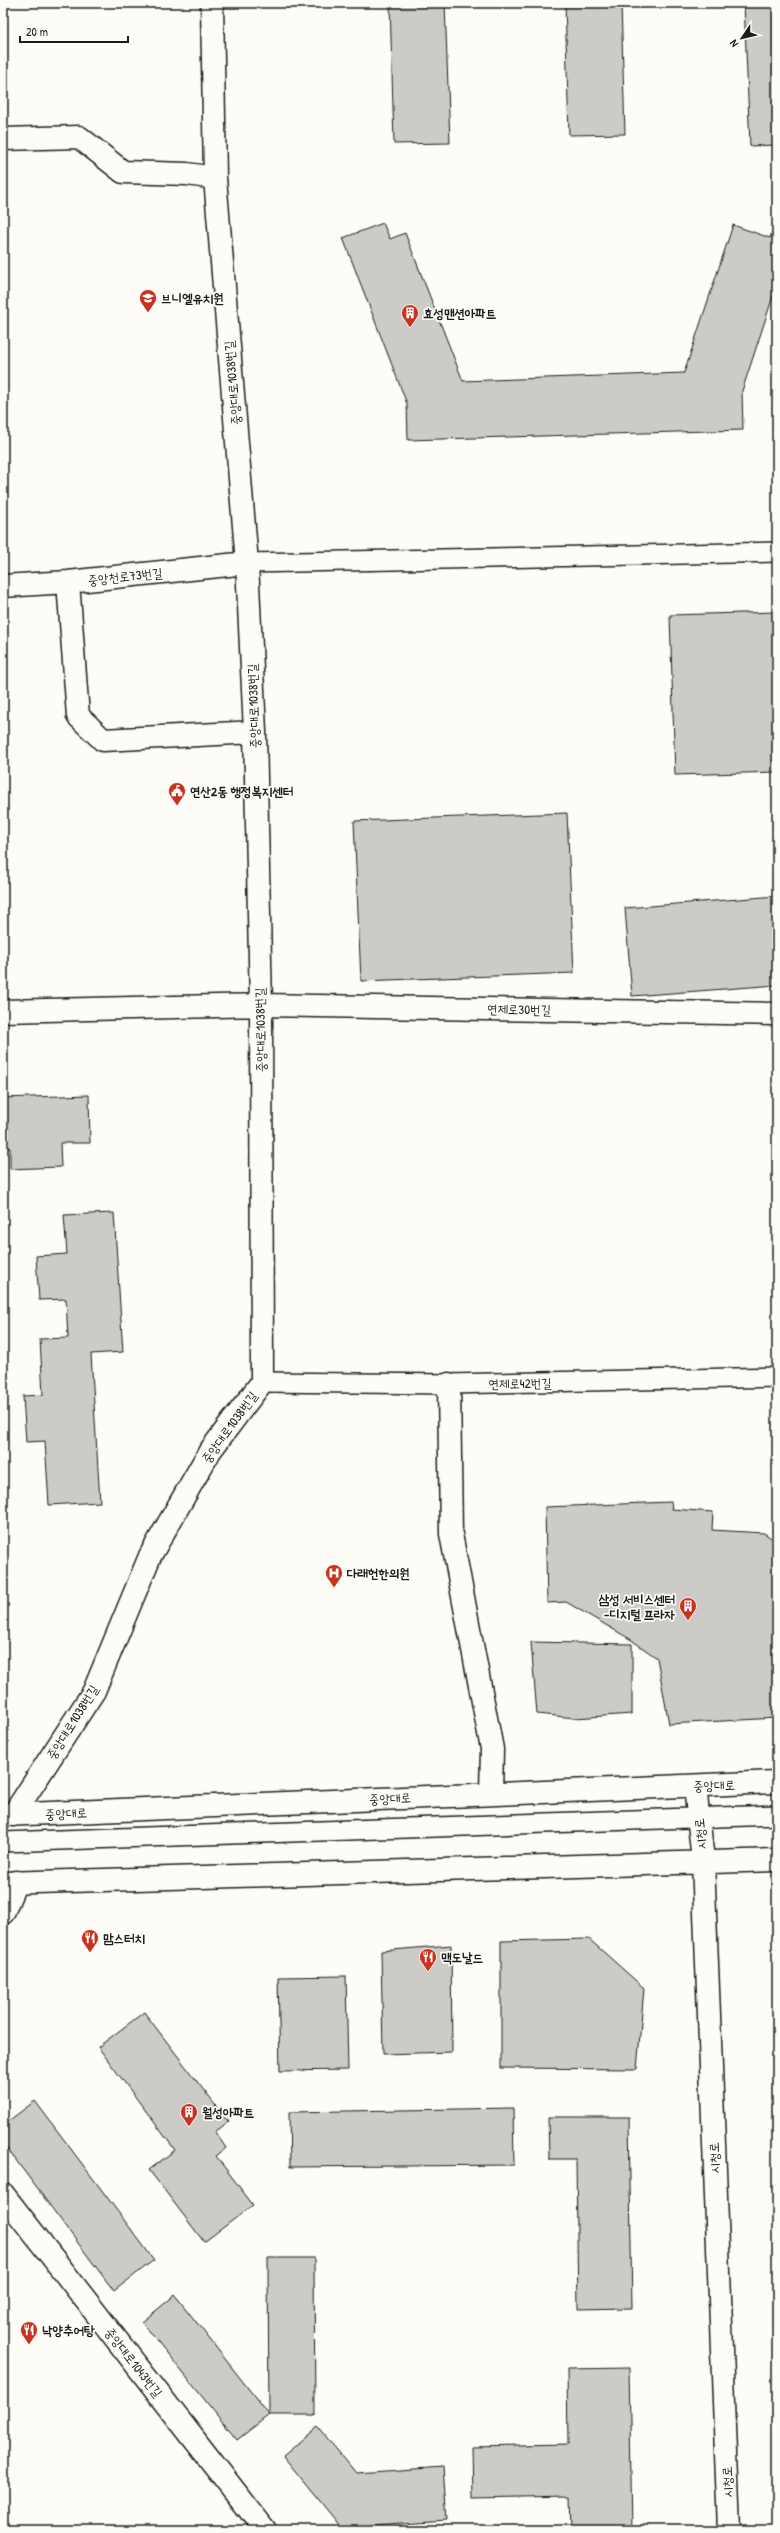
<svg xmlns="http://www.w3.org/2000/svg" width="780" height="2533" viewBox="0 0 780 2533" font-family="'Patrick Hand','Poor Story',sans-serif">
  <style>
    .building { fill: #cccbc8; stroke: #1c1c1c }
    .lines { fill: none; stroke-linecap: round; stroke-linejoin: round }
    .lane-casing { stroke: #1c1c1c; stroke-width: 22 }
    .street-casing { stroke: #1c1c1c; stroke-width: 25 }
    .secondary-casing { stroke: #1c1c1c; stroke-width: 25 }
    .lane { stroke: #fdfcf7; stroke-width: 19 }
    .street { stroke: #fdfcf7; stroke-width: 22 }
    .secondary { stroke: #fdfcf7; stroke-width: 22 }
    .labels { text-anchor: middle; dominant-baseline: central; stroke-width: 3.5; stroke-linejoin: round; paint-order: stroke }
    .poi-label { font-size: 13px; font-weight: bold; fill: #1c1c1c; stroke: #fdfcf7; text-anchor: start }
    .street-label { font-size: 13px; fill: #1c1c1c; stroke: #fdfcf7 }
  </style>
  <rect width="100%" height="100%" fill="#fdfcf7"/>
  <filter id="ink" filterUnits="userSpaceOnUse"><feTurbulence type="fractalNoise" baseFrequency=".025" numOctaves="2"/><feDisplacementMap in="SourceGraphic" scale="8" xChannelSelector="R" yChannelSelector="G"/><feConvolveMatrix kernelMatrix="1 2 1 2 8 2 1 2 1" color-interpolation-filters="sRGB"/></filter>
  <g filter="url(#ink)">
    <path class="building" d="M 390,3 L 445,3 L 450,143 L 394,144 Z
      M 565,3 L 621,3 L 625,134 L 569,135 Z
      M 744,3 L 777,3 L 777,145 L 750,146 Z
      M 383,223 L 390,239 L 405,233 L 463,381 L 684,373 L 733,225 L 770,238 L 774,225 L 777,226 L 777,284 L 742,391 L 743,430 L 408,440 L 407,404 L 343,238 Z
      M 777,612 L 777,772 L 675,775 L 670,615 Z
      M 567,813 L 574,973 L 361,981 L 354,821 Z
      M 777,896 L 777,985 L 632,996 L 625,908 Z
      M 89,1095 L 90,1143 L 60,1143 L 61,1167 L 10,1169 L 10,1148 L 3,1148 L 3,1098 Z
      M 114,1213 L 123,1352 L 91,1354 L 100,1502 L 49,1505 L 45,1441 L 26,1442 L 23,1396 L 43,1395 L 40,1339 L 68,1338 L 66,1299 L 39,1300 L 36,1256 L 67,1254 L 64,1215 Z
      M 671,1502 L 672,1509 L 713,1512 L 712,1530 L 764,1533 L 777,1542 L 777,1718 L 669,1724 L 657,1658 L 630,1639 L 566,1602 L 547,1603 L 545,1507 Z
      M 531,1642 L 632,1644 L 632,1714 L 575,1718 L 537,1714 Z
      M 589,1939 L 644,1988 L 637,2069 L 501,2068 L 501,1941 Z
      M 451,1945 L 452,2052 L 383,2054 L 381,1951 Z
      M 346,1976 L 348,2070 L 280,2071 L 278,1977 Z
      M 144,2012 L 228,2122 L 215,2132 L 226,2148 L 216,2156 L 253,2205 L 204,2242 L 149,2170 L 175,2150 L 98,2047 Z
      M 35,2101 L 154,2260 L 114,2291 L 3,2143 L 3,2125 Z
      M 513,2108 L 514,2165 L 290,2167 L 289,2112 Z
      M 548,2117 L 629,2117 L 632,2308 L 578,2309 L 576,2159 L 549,2159 Z
      M 268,2258 L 314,2258 L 315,2415 L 269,2415 Z
      M 175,2295 L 269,2415 L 237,2440 L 142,2322 Z
      M 629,2368 L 632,2530 L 571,2530 L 570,2496 L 473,2498 L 472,2446 L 568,2444 L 567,2369 Z
      M 318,2427 L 356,2473 L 443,2467 L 447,2520 L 341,2527 L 283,2456 Z"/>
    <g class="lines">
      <defs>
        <path id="lane" d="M 247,563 L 777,552
          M 262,1382 L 449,1384 L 777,1377
          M 3,1842 L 777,1815"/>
        <path id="street" d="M 3,139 L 79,137 L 123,172 L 187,174 L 215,178
          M 68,582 L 78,716 L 103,740 L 255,732
          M 3,586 L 68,582 L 247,563
          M 3,1011 L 261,1005 L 777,1014
          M 449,1384 L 451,1534 L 492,1749 L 491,1793
          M 13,1815 L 94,1691 L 150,1556 L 210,1451 L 262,1382 L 261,1005 L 255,732 L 247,563 L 215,178 L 212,3
          M 3,1913 L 16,1882"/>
        <path id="secondary" d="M 695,1786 L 703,1861 L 729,2530
          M 3,1815 L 777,1782
          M 3,1883 L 777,1860
          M 3,2194 L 265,2530"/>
      </defs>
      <use href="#lane" class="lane-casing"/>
      <use href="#street" class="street-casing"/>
      <use href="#secondary" class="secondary-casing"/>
      <use href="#lane" class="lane"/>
      <use href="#street" class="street"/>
      <use href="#secondary" class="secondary"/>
    </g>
  </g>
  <defs>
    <symbol id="school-pin" viewBox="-11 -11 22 30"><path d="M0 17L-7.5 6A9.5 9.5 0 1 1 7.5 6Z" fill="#c8321e" stroke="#fdfcf7"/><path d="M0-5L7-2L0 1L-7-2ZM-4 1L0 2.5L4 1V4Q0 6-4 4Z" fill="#fff"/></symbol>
    <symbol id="building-pin" viewBox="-11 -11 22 30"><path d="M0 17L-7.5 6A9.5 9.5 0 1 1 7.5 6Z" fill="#c8321e" stroke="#fdfcf7"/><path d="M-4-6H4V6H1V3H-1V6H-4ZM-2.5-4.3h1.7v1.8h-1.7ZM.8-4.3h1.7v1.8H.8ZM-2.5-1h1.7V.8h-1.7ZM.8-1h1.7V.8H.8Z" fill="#fff"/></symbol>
    <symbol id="civic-pin" viewBox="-11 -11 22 30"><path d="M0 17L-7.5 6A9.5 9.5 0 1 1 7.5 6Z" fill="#c8321e" stroke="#fdfcf7"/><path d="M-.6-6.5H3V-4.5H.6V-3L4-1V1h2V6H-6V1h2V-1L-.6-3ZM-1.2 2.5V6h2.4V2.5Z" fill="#fff"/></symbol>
    <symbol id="hospital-pin" viewBox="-11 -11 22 30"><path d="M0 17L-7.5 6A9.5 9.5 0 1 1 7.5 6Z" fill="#c8321e" stroke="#fdfcf7"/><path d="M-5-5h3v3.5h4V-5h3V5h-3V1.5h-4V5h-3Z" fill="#fff"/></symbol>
    <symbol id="restaurant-pin" viewBox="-11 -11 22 30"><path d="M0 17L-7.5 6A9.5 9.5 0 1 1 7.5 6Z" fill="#c8321e" stroke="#fdfcf7"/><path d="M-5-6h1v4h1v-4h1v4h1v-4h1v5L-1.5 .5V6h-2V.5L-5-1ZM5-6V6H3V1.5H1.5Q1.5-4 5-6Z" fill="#fff"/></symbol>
  </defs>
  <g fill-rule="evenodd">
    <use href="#school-pin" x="138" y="288" width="20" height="27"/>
    <use href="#building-pin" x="400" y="303" width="20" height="27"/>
    <use href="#civic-pin" x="167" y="781" width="20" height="27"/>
    <use href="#hospital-pin" x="324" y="1563" width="20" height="27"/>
    <use href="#building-pin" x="678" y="1596" width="20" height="27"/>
    <use href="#restaurant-pin" x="80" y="1928" width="20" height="27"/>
    <use href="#restaurant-pin" x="418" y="1947" width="20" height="27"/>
    <use href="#building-pin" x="179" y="2102" width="20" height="27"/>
    <use href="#restaurant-pin" x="19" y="2320" width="20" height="27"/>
  </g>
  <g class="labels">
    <g class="poi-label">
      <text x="161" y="298">브니엘유치원</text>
      <text x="423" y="313">효성맨션아파트</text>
      <text x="190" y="791">연산2동 행정복지센터</text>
      <text x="347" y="1573">다래헌한의원</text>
      <text x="675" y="1599" text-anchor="end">삼성 서비스센터<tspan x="675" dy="15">-디지털 프라자</tspan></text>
      <text x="103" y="1938">맘스터치</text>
      <text x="441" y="1957">맥도날드</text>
      <text x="202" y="2112">월성아파트</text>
      <text x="42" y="2330">낙양추어탕</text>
    </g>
    <g class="street-label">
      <text transform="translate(232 383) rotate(-95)">중앙대로1038번길</text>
      <text transform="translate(125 576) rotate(-6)">중앙천로73번길</text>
      <text transform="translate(253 706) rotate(-92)">중앙대로1038번길</text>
      <text transform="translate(519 1009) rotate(1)">연제로30번길</text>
      <text transform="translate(260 1030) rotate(-91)">중앙대로1038번길</text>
      <text transform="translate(520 1383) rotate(-1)">연제로42번길</text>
      <text transform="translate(229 1427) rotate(-54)">중앙대로1038번길</text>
      <text transform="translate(72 1722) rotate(-58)">중앙대로1038번길</text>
      <text transform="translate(714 1785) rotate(-2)">중앙대로</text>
      <text transform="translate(390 1798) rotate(-3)">중앙대로</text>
      <text transform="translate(66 1813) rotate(-3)">중앙대로</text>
      <text transform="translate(700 1834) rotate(-96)">시청로</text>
      <text transform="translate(714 2158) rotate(-92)">시청로</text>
      <text transform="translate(134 2362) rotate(52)">중앙대로1043번길</text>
      <text transform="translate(727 2482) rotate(-92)">시청로</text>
    </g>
  </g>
  <rect width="780" height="2533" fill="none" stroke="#fdfcf7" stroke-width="16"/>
  <rect x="8" y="8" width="764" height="2517" fill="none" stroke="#1c1c1c" stroke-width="1.5" filter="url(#ink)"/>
  <g transform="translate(742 38) rotate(235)" stroke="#fdfcf7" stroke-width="3" paint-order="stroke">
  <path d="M0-3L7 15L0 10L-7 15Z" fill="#1c1c1c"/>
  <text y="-6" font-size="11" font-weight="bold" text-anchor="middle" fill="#1c1c1c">N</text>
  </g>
  <path d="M20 36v6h108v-6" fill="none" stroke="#1c1c1c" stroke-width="2"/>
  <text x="26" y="36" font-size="12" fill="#1c1c1c" stroke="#fdfcf7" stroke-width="3" paint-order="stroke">20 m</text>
</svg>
